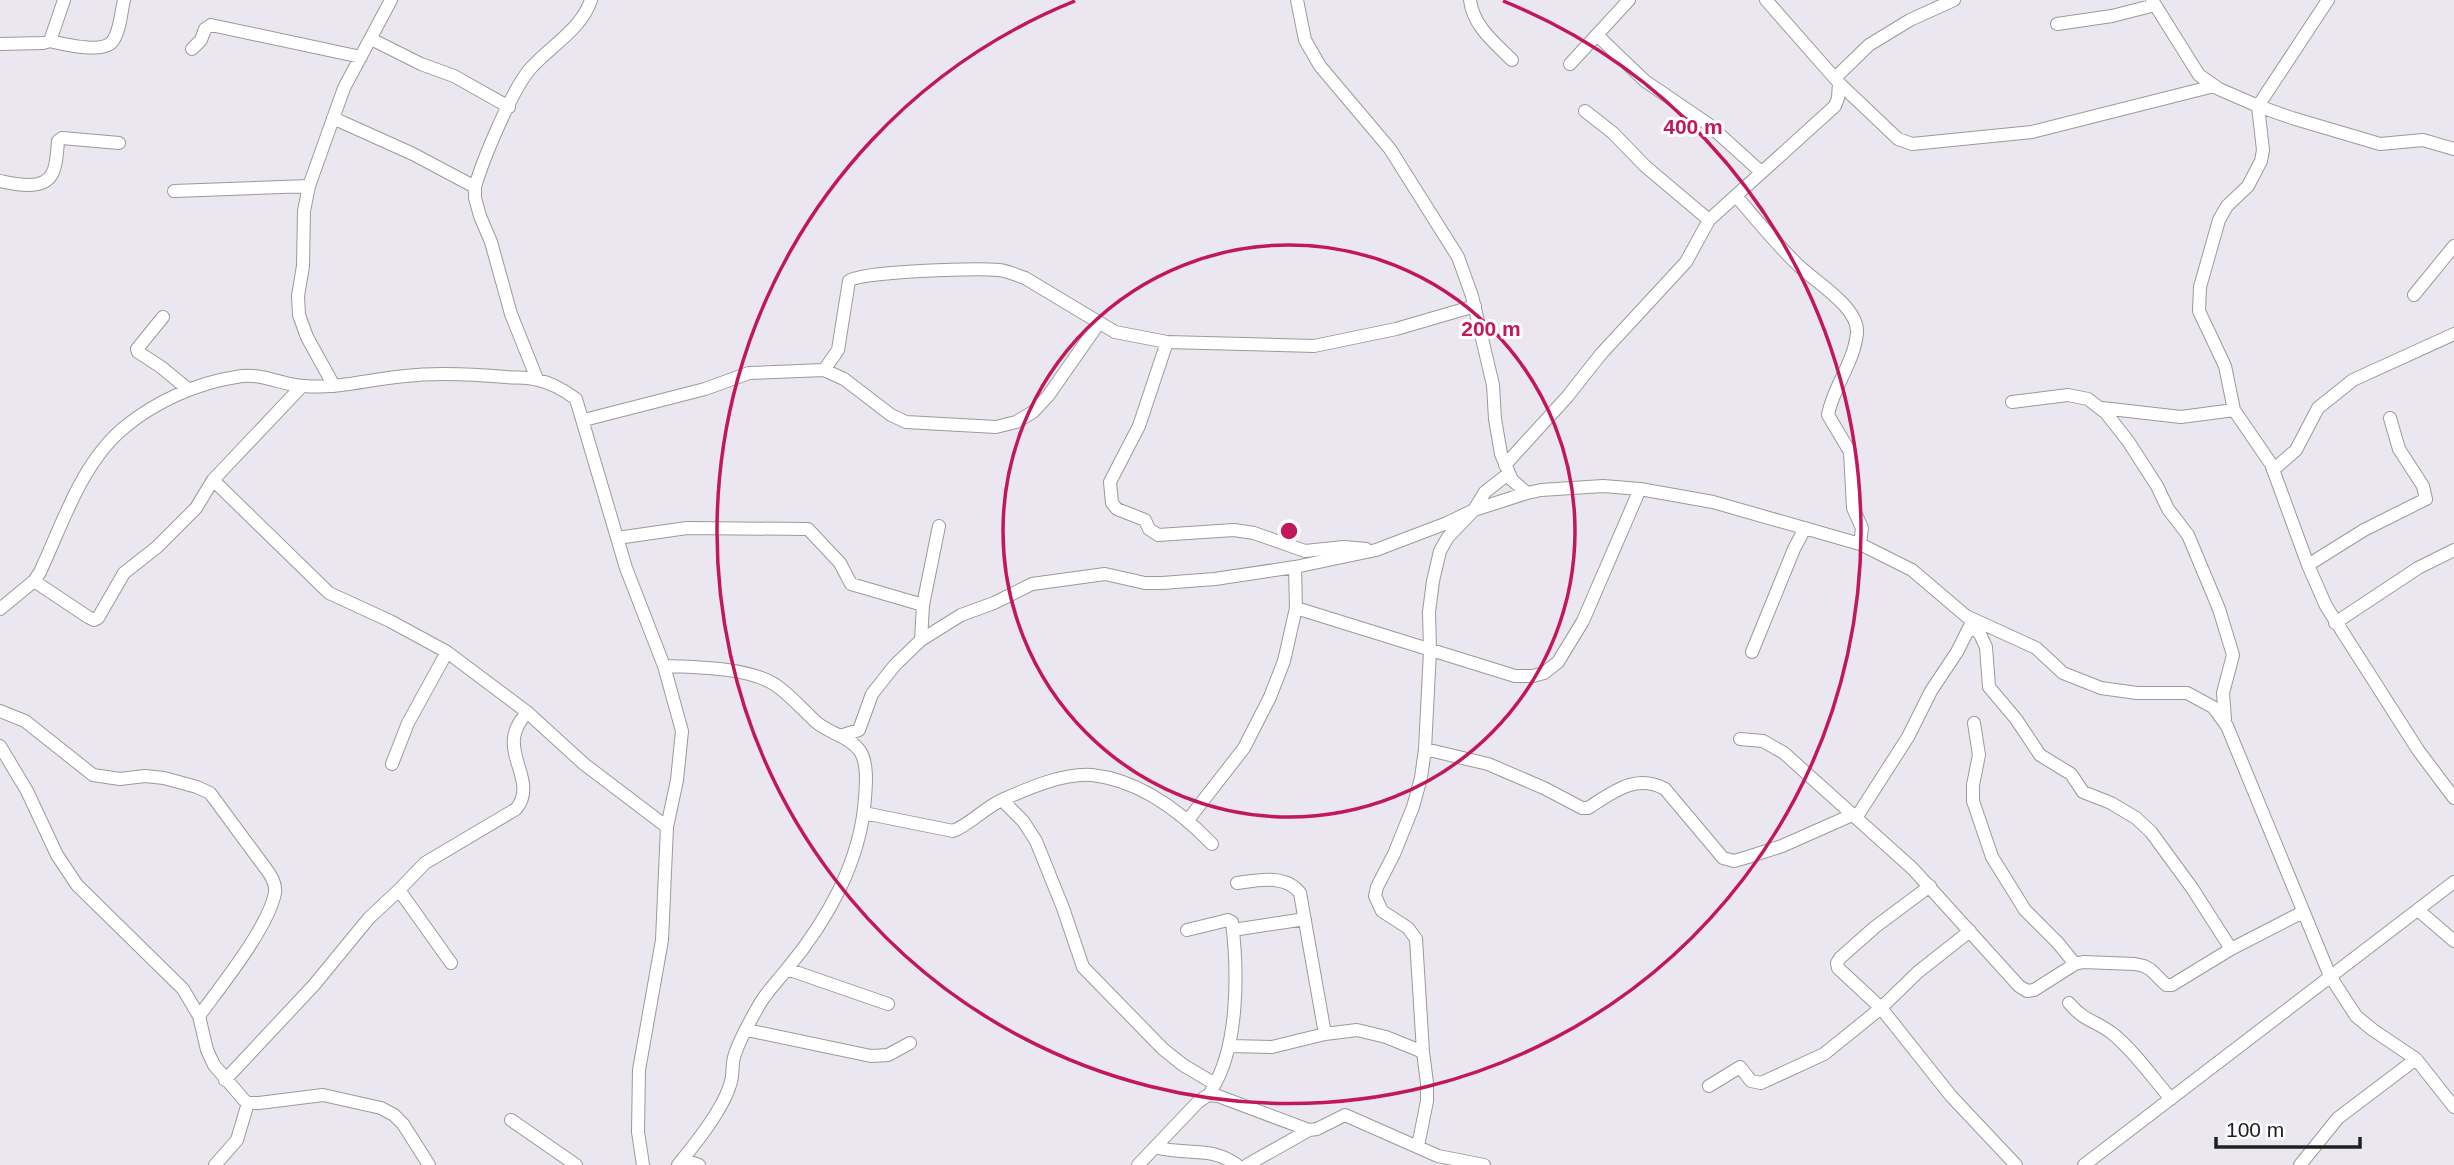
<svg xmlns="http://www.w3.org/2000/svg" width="2454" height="1165" viewBox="0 0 2454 1165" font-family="Helvetica,sans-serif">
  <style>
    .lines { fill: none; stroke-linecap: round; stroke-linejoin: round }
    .minor-casing { stroke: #9a9a9a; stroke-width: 14 }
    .minor { stroke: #fff; stroke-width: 12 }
    .ring { fill: none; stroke: #c2185b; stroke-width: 3.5 }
    .centre { fill: #c2185b; stroke: #fff; stroke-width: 3.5 }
    .ring-label { font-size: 21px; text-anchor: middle; font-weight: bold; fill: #c2185b; stroke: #fff; stroke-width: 6; stroke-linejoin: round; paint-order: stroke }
  </style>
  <rect width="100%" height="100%" fill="#ebe7f0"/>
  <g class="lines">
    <defs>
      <path id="minor" d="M 1297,0 L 1305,40 L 1320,66 L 1390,149 L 1458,257 L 1472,296 L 1493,385 L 1495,419 L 1501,454 L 1512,480 L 1527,493 L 1541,490 L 1603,486 L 1640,489 L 1713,502 L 1860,544 L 1912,570 L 1966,616 L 2036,648 L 2063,673 L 2101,688 L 2137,693 L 2187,693 L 2213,707 L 2227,726 L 2330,976 L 2356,1016 L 2373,1030 L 2416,1059 L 2454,1107
        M 1470,0 C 1473,26 1495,43 1512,60
        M 2152,0 L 2199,75 L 2219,89 L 2258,106 L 2292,118 L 2380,144 L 2423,140 L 2454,149
        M 2328,0 L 2258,106 L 2263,150 L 2261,161 L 2248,186 L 2227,206 L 2219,220 L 2200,287 L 2199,311 L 2225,366 L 2234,410 L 2271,464 L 2308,565 L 2326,606 L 2418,750 L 2454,798
        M 2057,24 L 2112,16 L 2155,5
        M 1597,35 L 1645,81 L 1708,124 L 1761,172
        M 371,39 L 421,64 L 454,76 L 509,107
        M 50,41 C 63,44 100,53 111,43 C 120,34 121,12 124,0
        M 0,44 L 43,43 L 50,41 L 64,0
        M 192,49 L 201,40 L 205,29 L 211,25 L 361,57
        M 1570,64 L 1629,0
        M 1835,78 L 1869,45 L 1910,20 L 1954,0
        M 1839,83 L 1898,139 L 1912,144 L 2032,132 L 2214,86
        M 1585,111 L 1613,133 L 1645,166 L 1709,220
        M 333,118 L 413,154 L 475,187
        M 0,181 C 15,184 43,191 52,174 C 57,166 57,151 58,141 L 62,138 L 119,143
        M 174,191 L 309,186
        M 1736,196 C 1756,219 1776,244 1798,265 C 1814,281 1859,307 1857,333 C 1854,363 1833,387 1828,415 L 1850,452 L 1853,508 L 1862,528 L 1860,544
        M 2414,295 L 2454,246
        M 163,317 L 137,349 L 138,352 L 161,367 L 189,390
        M 1167,342 L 1139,426 L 1110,482 L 1112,503 L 1117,509 L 1145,520 L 1149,529 L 1158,535 L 1234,530 L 1254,533 L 1305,551 L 1344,547 L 1366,549
        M 824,370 L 838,350 L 849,281 C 860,271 979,268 999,270 C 1008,271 1016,275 1025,278 L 1115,332 L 1167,342 L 1314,346 L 1396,329 L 1475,306
        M 537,379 L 511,314 L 491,242 L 480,216 L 475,198 L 475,187 C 483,159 512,90 530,69 C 550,46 581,30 591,0
        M 334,386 L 307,337 L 299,315 L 298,296 L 303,266 L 304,211 L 309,186 L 344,88 L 391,0
        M 2012,402 L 2068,395 L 2088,399 L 2106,413 L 2128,441 L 2157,486 L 2168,509 L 2188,535 L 2219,609 L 2233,655 L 2223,693 L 2225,719
        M 2102,408 L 2181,417 L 2234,410
        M 584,420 L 705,389 L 749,373 L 824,370 L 844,379 L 891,415 L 906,422 L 996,427 L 1016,422 L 1033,412 L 1048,396 L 1099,323
        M 1505,465 L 1567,397 L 1601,354 L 1686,262 L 1709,220 L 1835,106 L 1838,98 L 1839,83 L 1766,0
        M 2273,470 L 2296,450 L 2318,408 L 2353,380 L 2454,334
        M 213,480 L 329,593 L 390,621 L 447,652 L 527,712 L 584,764 L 667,827
        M 617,538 L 687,528 L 808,529 L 840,563 L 851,584 L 923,605
        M 2308,565 L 2364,530 L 2426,499 L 2423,486 L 2399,449 L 2390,418
        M 34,581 L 88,617 L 94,620 L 98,618 L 124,573 L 157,547 L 196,508 L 213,480 L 302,386
        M 1296,608 L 1515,676 L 1533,676 L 1544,673 L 1558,662 L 1583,621 L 1640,489
        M 0,609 L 34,581 L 40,572 C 63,523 82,461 126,426 C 157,401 197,383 236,377 C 264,372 279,385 304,386 C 338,389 371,379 405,376 C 438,372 472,374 506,377 C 516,378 528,377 538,380 C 552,383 564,390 576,399 L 626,568 L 664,666 L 682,731 L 677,780 L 667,827 L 662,940 L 639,1070 L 638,1132 L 643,1165
        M 2335,623 L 2418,568 L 2454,550
        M 1971,626 L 1980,634 L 1986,647 L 1989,687 L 2016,719 L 2040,755 L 2071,774 L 2083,792 L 2111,803 L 2136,818 L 2151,832 L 2192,888 L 2231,949
        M 921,640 L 923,605 L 939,526
        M 1752,652 L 1794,549 L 1805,528
        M 664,666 C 696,667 750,667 777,686 C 791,696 803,710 816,722 C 829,733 850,737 860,751 C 868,763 866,785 865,798 C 861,861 827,921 787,969 C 777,982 766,992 758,1007 C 750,1021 740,1039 735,1054 C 731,1064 734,1075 730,1085 C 722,1111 695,1144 678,1165
        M 0,711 L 25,721 L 93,775 L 120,779 L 145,776 L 164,778 L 197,787 L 210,793 L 269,873 C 273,879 276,885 275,893 C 268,928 221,986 199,1016
        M 1974,723 L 1979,755 L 1973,785 L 1973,801 L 1992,857 L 2025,910 L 2058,943 L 2075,964
        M 840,736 L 859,730 L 872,694 L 895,665 L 921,640 L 961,615 L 994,603 L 1032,584 L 1105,574 L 1145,583 L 1162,583 L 1215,579 L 1295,567 L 1376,550 L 1447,523 L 1474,510 L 1527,493
        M 1740,739 L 1763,741 L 1784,753 L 1913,869 L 2019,986 L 2027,991 L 2034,990 L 2075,964 L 2083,962 L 2135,964 L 2144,966 L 2151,970 L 2166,985 L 2172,985 L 2231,949 L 2303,912
        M 0,746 L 27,791 L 57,855 L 77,885 L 183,989 L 199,1016 L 207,1050 L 214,1065 L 244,1100 L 248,1103 L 259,1103 L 323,1095 L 381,1108 L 394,1115 L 403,1124 L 429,1165
        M 1425,749 L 1488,764 L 1544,788 L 1582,808 L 1588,808 C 1613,792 1636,773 1665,789 L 1723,858 L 1734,861 L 1748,857 L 1782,846 L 1852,815
        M 392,764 L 408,723 L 447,652
        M 1002,800 L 1023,821 L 1036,841 L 1063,908 L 1083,967 L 1163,1049 L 1183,1065 L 1215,1084
        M 864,813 L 953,831 C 971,824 985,807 1004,799 C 1029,788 1063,773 1092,775 C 1139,780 1181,812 1212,844
        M 1856,818 L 1908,737 L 1931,691 L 1957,652 L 1973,620
        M 1188,820 L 1244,748 L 1270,697 L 1284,661 L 1296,608 L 1295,567
        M 1237,883 C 1258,880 1286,874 1300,893 L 1325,1034
        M 1930,886 L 1875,927 L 1840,958 L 1837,963 L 1838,968 L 1881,1008 L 1951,1096 L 2016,1165
        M 399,890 L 425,863 L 516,809 C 535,786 511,763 514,738 C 515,728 521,720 527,712
        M 2418,910 L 2454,941
        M 1187,930 L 1228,920 L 1232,922 C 1238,971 1239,1046 1212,1089
        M 1233,930 L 1305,919
        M 787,969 L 888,1004
        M 2069,1003 C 2085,1022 2095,1020 2113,1034 C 2135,1052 2152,1077 2171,1099
        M 747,1030 L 871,1056 L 888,1055 L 910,1043
        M 1230,1046 L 1272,1047 L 1325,1034 L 1357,1030 L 1386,1037 L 1423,1052
        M 225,1080 L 314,985 L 369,918 L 399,890 L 451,963
        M 1709,1086 L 1740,1067 L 1751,1081 L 1761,1083 L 1824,1054 L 1881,1008 L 1918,972 L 1970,931
        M 511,1120 L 576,1165
        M 1418,1146 L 1427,1101 L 1427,1083 L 1423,1052 L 1416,939 L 1408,928 L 1382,911 L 1375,896 L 1377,887 L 1394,854 L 1413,807 L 1421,778 L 1425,749 L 1430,651 L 1429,612 L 1433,581 L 1440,551 L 1448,537 L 1474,510 L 1485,492 L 1508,474
        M 1155,1147 C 1186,1156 1209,1145 1237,1165
        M 683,1159 L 699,1165
        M 215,1165 L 237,1140 L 248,1103
        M 1138,1165 L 1198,1102 L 1208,1095 L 1218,1096 L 1309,1130 L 1317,1129 L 1345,1115 L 1438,1156 L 1484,1165
        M 1247,1165 L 1309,1130
        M 2084,1165 L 2454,882
        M 2300,1165 L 2338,1118 L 2416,1059"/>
    </defs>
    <use href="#minor" class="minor-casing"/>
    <use href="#minor" class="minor"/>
  </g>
  <g class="ring">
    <circle cx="1289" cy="531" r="286"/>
    <path d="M1503 1A572 572 0 1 1 1075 1"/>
  </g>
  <circle cx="1289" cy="531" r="10" class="centre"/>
  <g class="ring-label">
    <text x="1693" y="134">400 m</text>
    <text x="1491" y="336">200 m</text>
  </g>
  <path d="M2216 1137v10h144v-10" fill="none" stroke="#202020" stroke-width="3.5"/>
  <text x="2226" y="1137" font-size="21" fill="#202020" stroke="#ffffff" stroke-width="5" paint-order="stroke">100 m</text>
</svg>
